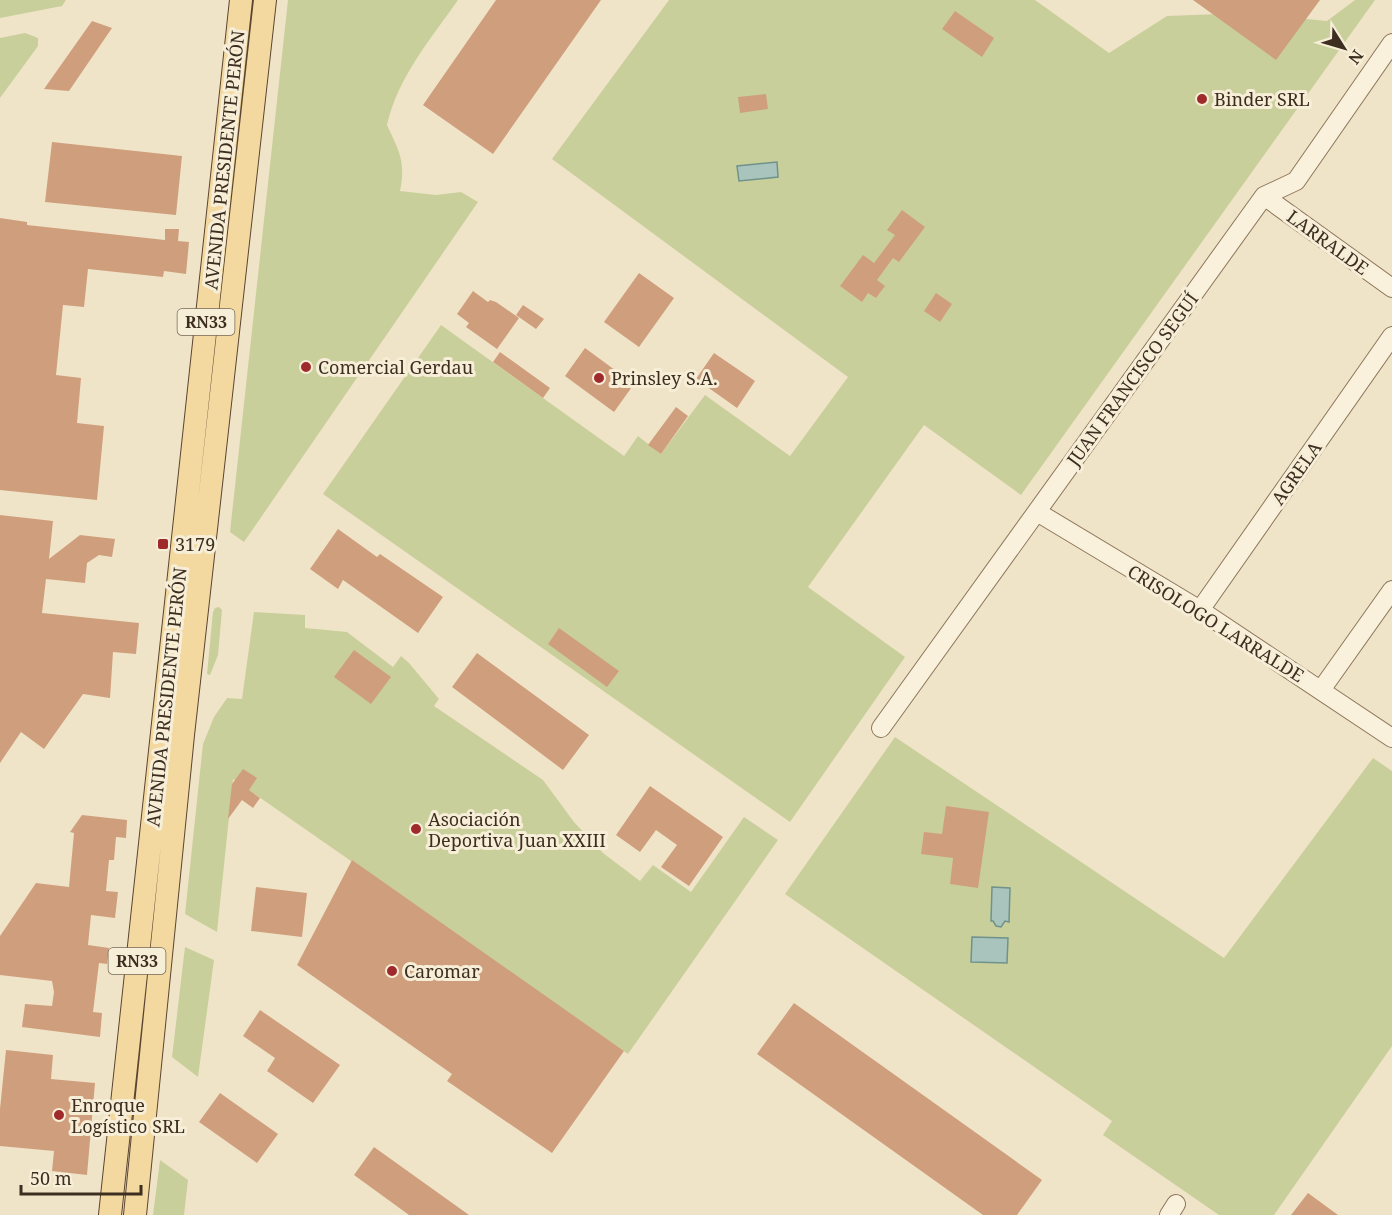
<svg xmlns="http://www.w3.org/2000/svg" width="1392" height="1215" viewBox="0 0 1392 1215" font-family="'Noto Serif',serif">
  <style>
    .green { fill: #c9cf9b }
    .water { fill: #a9c4bc; stroke: #6f938a; stroke-width: 1.5 }
    .building { fill: #cf9f7d }
    .lines { fill: none; stroke-linecap: round; stroke-linejoin: round }
    .minor-casing { stroke: #8d765c; stroke-width: 20 }
    .major-casing { stroke: #5b4430; stroke-width: 24 }
    .minor { stroke: #faf1dc; stroke-width: 18 }
    .major { stroke: #f3d9a0; stroke-width: 22 }
    .poi-dot { fill: #9e2a2b; stroke: #f7eed8; stroke-width: 2 }
    .labels { text-anchor: middle; dominant-baseline: central; stroke-width: 6; stroke-linejoin: round; paint-order: stroke }
    .shield { fill: #f7eed8; stroke: #756857; stroke-width: 1.5 }
    .shield-label { font-size: 16px; font-weight: bold; fill: #3d2e20 }
    .poi-label { font-size: 18px; fill: #3d2e20; stroke: #f7eed8; text-anchor: start }
    .street-label { font-size: 18px; fill: #3d2e20; stroke: #f7eed8 }
  </style>
  <rect width="100%" height="100%" fill="#f0e4c8"/>
  <path class="green" d="M 0,0 L 66,0 L 62,6 L 0,18 Z
    M 288,0 L 458,0 C 430,40 398,77 387,125 C 399,151 406,161 400,191 L 436,195 L 461,192 L 478,202 L 244,542 L 230,532 Z
    M 669,0 L 1035,0 L 1109,53 L 1167,16 L 1245,13 L 1327,21 L 1355,0 L 1375,0 L 1021,495 L 924,425 L 808,587 L 905,657 L 790,822 L 323,494 L 441,325 L 624,456 L 638,436 L 661,454 L 705,395 L 790,456 L 848,377 L 552,159 Z
    M 25,33 L 38,38 L 38,46 L 0,98 L 0,38 Z
    M 219,607 L 222,610 L 218,655 L 210,675 L 207,674 L 213,612 L 215,608 Z
    M 254,612 L 305,615 L 305,628 L 347,632 L 393,667 L 401,656 L 409,663 L 439,699 L 434,706 L 543,780 L 574,822 L 603,853 L 640,881 L 653,865 L 691,892 L 744,817 L 778,840 L 628,1054 L 233,779 L 217,932 L 185,914 L 203,744 L 214,717 L 227,698 L 242,699 Z
    M 895,737 L 1224,958 L 1373,758 L 1392,771 L 1392,1046 L 1274,1215 L 1219,1215 L 1103,1135 L 1112,1121 L 785,894 Z
    M 185,947 L 214,960 L 198,1077 L 172,1057 Z
    M 160,1160 L 188,1180 L 184,1215 L 153,1215 Z"/>
  <path class="water" d="M 777,162 L 778,177 L 739,181 L 737,166 Z
    M 992,887 L 1010,888 L 1009,922 L 1005,921 L 1001,927 L 996,926 L 993,921 L 991,921 Z
    M 972,937 L 1008,938 L 1007,963 L 971,962 Z"/>
  <path class="building" d="M 496,0 L 601,0 L 493,154 L 423,105 Z
    M 1193,0 L 1320,0 L 1276,60 Z
    M 955,11 L 994,38 L 982,57 L 942,29 Z
    M 92,21 L 112,28 L 69,91 L 44,89 Z
    M 766,94 L 768,109 L 740,113 L 738,97 Z
    M 52,142 L 182,156 L 176,215 L 45,202 Z
    M 902,210 L 925,227 L 899,262 L 893,258 L 877,280 L 885,286 L 876,298 L 868,293 L 862,302 L 840,286 L 863,255 L 874,263 L 895,235 L 887,230 Z
    M 0,218 L 27,222 L 27,225 L 165,240 L 165,229 L 179,229 L 178,241 L 189,242 L 186,274 L 164,271 L 163,277 L 88,269 L 84,307 L 63,305 L 56,375 L 81,378 L 77,423 L 104,426 L 97,500 L 0,490 Z
    M 639,273 L 674,298 L 639,347 L 604,322 Z
    M 473,291 L 488,302 L 490,300 L 496,302 L 519,318 L 497,349 L 466,327 L 469,323 L 457,314 Z
    M 936,293 L 952,304 L 940,322 L 924,311 Z
    M 523,305 L 544,319 L 536,329 L 516,315 Z
    M 585,348 L 634,384 L 614,412 L 565,376 Z
    M 500,352 L 550,388 L 543,398 L 493,362 Z
    M 714,353 L 755,381 L 737,408 L 696,379 Z
    M 676,407 L 688,416 L 661,454 L 648,445 Z
    M 0,515 L 53,521 L 49,559 L 80,535 L 115,539 L 112,557 L 99,555 L 87,563 L 85,583 L 46,579 L 42,613 L 139,623 L 136,654 L 113,652 L 110,698 L 83,694 L 44,749 L 21,732 L 0,763 Z
    M 338,529 L 377,557 L 380,554 L 443,597 L 418,633 L 343,580 L 338,589 L 310,569 Z
    M 559,628 L 619,671 L 607,687 L 548,644 Z
    M 354,650 L 391,677 L 371,704 L 334,677 Z
    M 477,653 L 589,735 L 563,770 L 452,687 Z
    M 243,769 L 257,778 L 249,790 L 260,798 L 253,808 L 242,800 L 228,819 L 232,784 Z
    M 650,786 L 723,837 L 689,886 L 661,867 L 677,845 L 656,830 L 640,852 L 616,835 Z
    M 946,806 L 989,812 L 978,888 L 950,884 L 953,858 L 921,854 L 924,832 L 942,834 Z
    M 82,815 L 127,820 L 126,838 L 116,837 L 114,860 L 109,860 L 106,891 L 118,892 L 115,918 L 91,915 L 88,945 L 109,948 L 107,964 L 99,963 L 93,1012 L 102,1013 L 100,1037 L 22,1027 L 25,1004 L 52,1006 L 54,992 L 52,981 L 0,975 L 0,936 L 36,883 L 69,887 L 74,833 L 70,832 Z
    M 352,860 L 624,1051 L 552,1153 L 447,1081 L 452,1074 L 297,965 Z
    M 256,887 L 307,893 L 302,937 L 251,931 Z
    M 794,1003 L 1042,1180 L 1017,1215 L 983,1215 L 757,1054 Z
    M 260,1010 L 340,1065 L 313,1103 L 267,1071 L 275,1058 L 243,1036 Z
    M 6,1050 L 53,1055 L 51,1079 L 95,1083 L 87,1175 L 52,1171 L 54,1151 L 0,1146 L 0,1109 Z
    M 220,1093 L 278,1134 L 257,1163 L 199,1122 Z
    M 374,1147 L 469,1215 L 409,1215 L 354,1175 Z
    M 1308,1193 L 1338,1215 L 1291,1215 Z"/>
  <g class="lines">
    <defs>
      <path id="minor" d="M 1264,196 L 1392,288
        M 1037,512 L 1200,610 L 1392,738
        M 1200,610 L 1392,336
        M 1321,690 L 1392,590
        M 881,728 L 1264,196 L 1296,181 L 1392,43
        M 1169,1215 L 1176,1204"/>
      <path id="major" d="M 110,1215 L 241,0
        M 135,1215 L 183,735 L 265,0"/>
    </defs>
    <use href="#minor" class="minor-casing"/>
    <use href="#major" class="major-casing"/>
    <use href="#minor" class="minor"/>
    <use href="#major" class="major"/>
  </g>
  <g class="poi-dot">
    <circle cx="1202" cy="99" r="6"/>
    <circle cx="306" cy="367" r="6"/>
    <circle cx="599" cy="378" r="6"/>
    <rect x="157" y="538" width="12" height="12" rx="3"/>
    <circle cx="416" cy="829" r="6"/>
    <circle cx="392" cy="971" r="6"/>
    <circle cx="59" cy="1115" r="6"/>
  </g>
  <g class="labels">
    <g class="shield">
      <rect x="177.5" y="309" width="57" height="26" rx="4.5"/>
      <rect x="108.5" y="948" width="57" height="26" rx="4.5"/>
    </g>
    <g class="shield-label">
      <text x="206" y="322">RN33</text>
      <text x="137" y="961">RN33</text>
    </g>
    <g class="poi-label">
      <text x="1214" y="99">Binder SRL</text>
      <text x="318" y="367">Comercial Gerdau</text>
      <text x="611" y="378">Prinsley S.A.</text>
      <text x="175" y="544">3179</text>
      <text x="428" y="819">Asociación<tspan x="428" dy="21">Deportiva Juan XXIII</tspan></text>
      <text x="404" y="971">Caromar</text>
      <text x="71" y="1105">Enroque<tspan x="71" dy="21">Logístico SRL</tspan></text>
    </g>
    <g class="street-label">
      <text transform="translate(224 160) rotate(-84)">AVENIDA PRESIDENTE PERÓN</text>
      <text transform="translate(1328 242) rotate(36)">LARRALDE</text>
      <text transform="translate(1132 379) rotate(-54)">JUAN FRANCISCO SEGUÍ</text>
      <text transform="translate(1296 473) rotate(-55)">AGRELA</text>
      <text transform="translate(1216 623) rotate(32)">CRISOLOGO LARRALDE</text>
      <text transform="translate(166 697) rotate(-84)">AVENIDA PRESIDENTE PERÓN</text>
    </g>
  </g>
  <g transform="translate(1344 48) rotate(127)" stroke="#f7eed8" stroke-width="4.5" paint-order="stroke">
  <path d="M0-4.5L10 22L0 15L-10 22Z" fill="#3d2e20"/>
  <text y="-9" font-size="16" font-weight="bold" text-anchor="middle" fill="#3d2e20">N</text>
  </g>
  <path d="M21 1185v9h120v-9" fill="none" stroke="#3d2e20" stroke-width="3"/>
  <text x="30" y="1185" font-size="18" fill="#3d2e20" stroke="#f7eed8" stroke-width="4.5" paint-order="stroke">50 m</text>
</svg>
